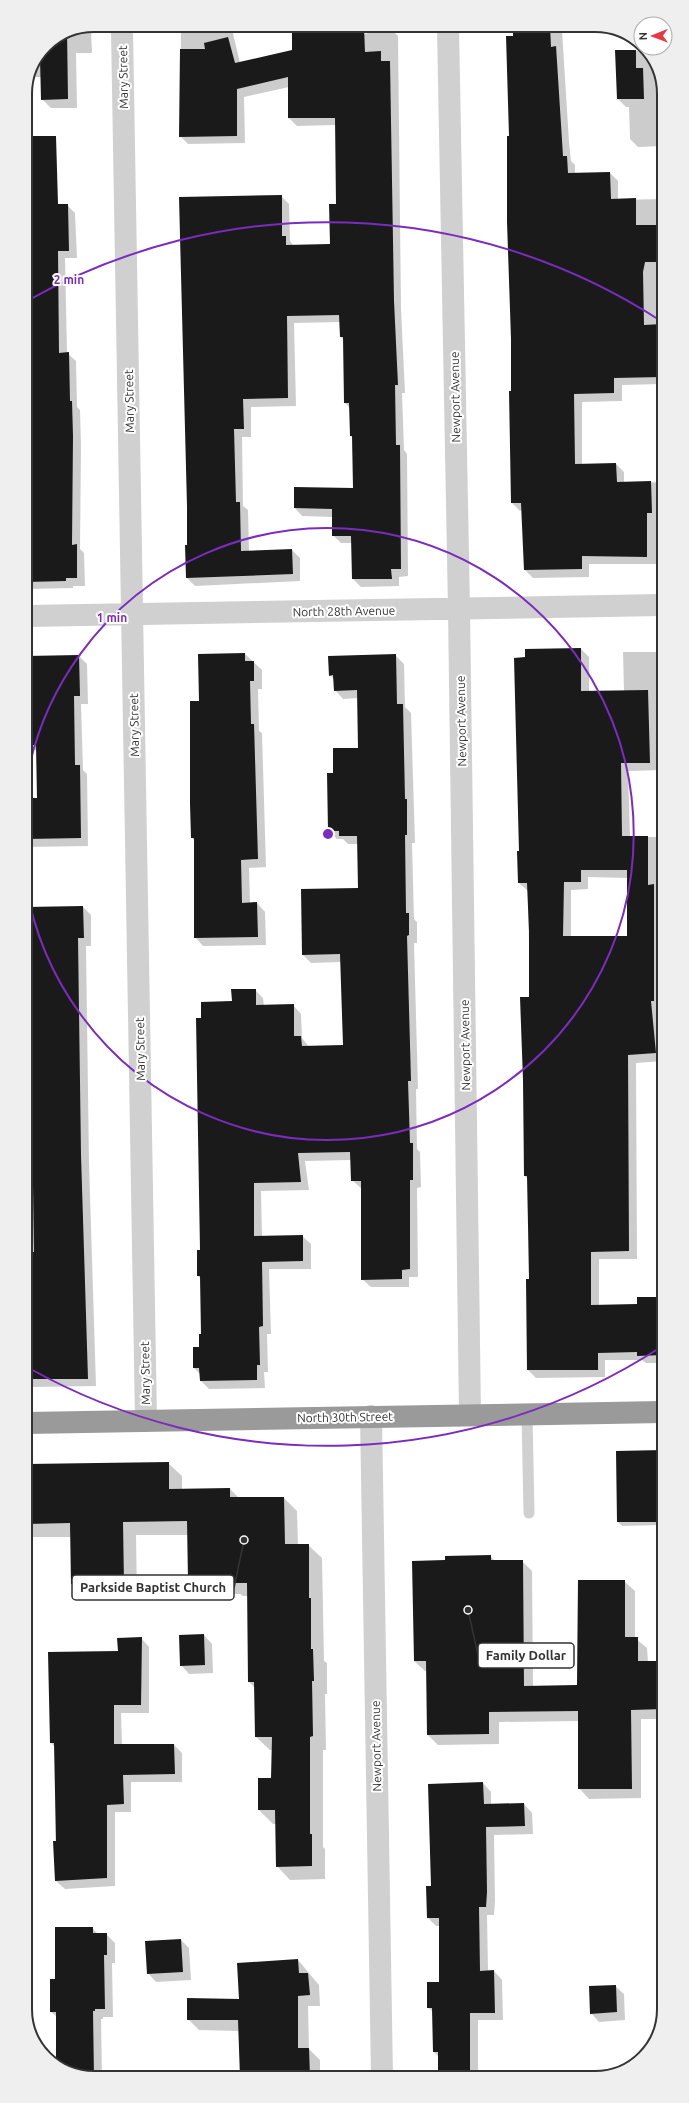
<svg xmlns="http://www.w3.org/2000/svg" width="689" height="2103" viewBox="0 0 689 2103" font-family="Ubuntu,sans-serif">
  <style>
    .shadow { fill: #0003; fill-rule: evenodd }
    .building { fill: #1a1a1a; fill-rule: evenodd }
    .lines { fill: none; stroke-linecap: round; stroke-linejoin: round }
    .lane { stroke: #d0d0d0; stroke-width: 11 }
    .street { stroke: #d0d0d0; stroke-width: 22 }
    .highway { stroke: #9a9a9a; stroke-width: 22 }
    .ring { fill: none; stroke: #7b2cbf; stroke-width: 2 }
    .labels { text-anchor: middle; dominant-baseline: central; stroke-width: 4; stroke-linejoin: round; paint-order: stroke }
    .street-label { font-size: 12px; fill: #333; stroke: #fff }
    .rim { fill: none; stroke: #333; stroke-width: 2 }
    .centre { fill: #7b2cbf; stroke: #fff; stroke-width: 2 }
    .ring-label { font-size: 12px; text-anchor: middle; font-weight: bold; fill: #7b2cbf; stroke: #fff; stroke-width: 4; stroke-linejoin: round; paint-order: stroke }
    .leader { fill: none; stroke: #333; stroke-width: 1.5 }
    .callout-dot { fill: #333; stroke: #fff; stroke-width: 1.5 }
    .callout { fill: #fff; stroke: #333; stroke-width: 1.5 }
    .callout-label { font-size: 13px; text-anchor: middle; font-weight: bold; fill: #333 }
  </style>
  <rect width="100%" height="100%" fill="#fff"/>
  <path class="shadow" d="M 514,26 L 557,26 L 562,30 L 569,142 L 571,161 L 575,165 L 575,174 L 610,173 L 618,181 L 618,200 L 662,199 L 662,413 L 661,384 L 622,385 L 622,401 L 582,402 L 582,465 L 616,464 L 624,472 L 624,483 L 662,482 L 662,564 L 589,564 L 589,577 L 533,578 L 525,570 L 522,510 L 520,511 L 512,503 L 510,137 Z
    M 390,28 L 398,36 L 401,309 L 405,393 L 402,393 L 404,450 L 407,454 L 408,576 L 399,577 L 399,586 L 361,587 L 353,579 L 352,543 L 341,543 L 333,535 L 333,517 L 302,516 L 295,508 L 354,489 L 353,438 L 351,436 L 350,408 L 345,403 L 344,340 L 341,337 L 341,322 L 294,323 L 296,406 L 251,407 L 251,437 L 242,437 L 243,506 L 248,510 L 249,551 L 292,550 L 300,558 L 300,581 L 195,586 L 187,578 L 188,546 L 281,196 L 289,204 L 290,241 L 293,245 L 331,245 L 337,205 L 336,125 L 297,126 L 289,118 L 289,87 L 244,97 L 245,143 L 188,144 L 180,136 L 181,29 L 232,29 L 240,63 Z
    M 68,30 L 91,30 L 92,53 L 76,53 L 77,108 L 51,108 L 42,99 L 41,77 L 31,77 L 46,45 Z
    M 616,51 L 645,51 L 662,77 L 662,146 L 638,147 L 630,139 L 629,107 L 626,107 L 618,99 Z
    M 67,205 L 75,213 L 77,258 L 65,258 L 67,353 L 76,361 L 77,407 L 80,410 L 81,445 L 80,549 L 84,553 L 85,586 L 73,586 L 73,588 L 26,589 L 25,312 L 44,234 Z
    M 581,649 L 589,657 L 589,692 L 624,691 L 623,652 L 662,652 L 663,770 L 628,771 L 630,837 L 663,837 L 663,1061 L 636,1063 L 637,1259 L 599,1259 L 599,1306 L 638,1305 L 638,1298 L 663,1298 L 663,1363 L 646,1363 L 642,1360 L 605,1360 L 605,1377 L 536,1378 L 528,1370 L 530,1280 L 528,1179 L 525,1176 L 530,998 L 528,891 L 519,883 L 520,852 ZM 588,877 L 628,878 L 628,937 L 571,937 L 571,890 L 588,889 Z
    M 245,654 L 262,670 L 262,689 L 258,689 L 259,731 L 262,733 L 266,867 L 249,868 L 250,903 L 257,903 L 265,912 L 266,945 L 203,946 L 195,937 L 195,841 L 192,838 L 200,702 Z
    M 79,656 L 87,664 L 88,704 L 81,704 L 83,770 L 87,774 L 88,846 L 26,847 L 26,820 L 30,820 L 38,799 L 38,753 L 29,744 L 29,705 L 26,705 L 26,657 Z
    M 396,656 L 404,664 L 405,707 L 411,713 L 415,843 L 412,843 L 414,919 L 417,922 L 417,943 L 414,943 L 418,1089 L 416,1089 L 417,1149 L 420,1152 L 421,1187 L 417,1188 L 418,1277 L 409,1277 L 409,1287 L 371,1287 L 362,1279 L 362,1189 L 352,1180 L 351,1160 L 305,1161 L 309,1190 L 261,1191 L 262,1237 L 302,1236 L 311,1244 L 311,1269 L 269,1269 L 271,1334 L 267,1334 L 268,1372 L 264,1372 L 265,1388 L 209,1389 L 201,1381 L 200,1374 L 194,1368 L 202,1335 L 201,1279 L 198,1276 L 201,1251 L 202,1019 L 255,990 L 263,998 L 264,1006 L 293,1005 L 301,1014 L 302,1038 L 309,1047 L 344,1046 L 341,962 L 311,963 L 303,955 L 359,889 L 358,844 L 348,844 L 343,839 L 337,839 L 329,831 L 334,774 L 359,749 L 358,698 L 343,699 L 335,690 L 335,680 L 330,675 Z
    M 83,907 L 91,915 L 91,946 L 86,946 L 89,1163 L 96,1386 L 30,1387 L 27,1384 L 26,908 Z
    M 663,1451 L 663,1525 L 622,1526 L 618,1522 L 617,1452 Z
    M 168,1463 L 182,1476 L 182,1490 L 230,1489 L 239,1498 L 284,1498 L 297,1511 L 298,1545 L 308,1545 L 322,1558 L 324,1661 L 327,1663 L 327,1694 L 325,1694 L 326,1750 L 323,1750 L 323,1847 L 325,1849 L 325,1879 L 290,1880 L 277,1866 L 276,1824 L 273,1824 L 259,1810 L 259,1779 L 272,1779 L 272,1750 L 270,1750 L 256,1737 L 255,1688 L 249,1682 L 249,1596 L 243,1596 L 240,1594 L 203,1594 L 189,1581 L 188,1535 L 136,1535 L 137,1597 L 85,1598 L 72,1584 L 71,1537 L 29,1537 L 27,1535 L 27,1465 Z
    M 490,1556 L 495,1561 L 522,1561 L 532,1571 L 533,1687 L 578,1686 L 624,1581 L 635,1591 L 635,1638 L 647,1648 L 648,1662 L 664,1662 L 664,1719 L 641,1719 L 641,1798 L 589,1799 L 579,1788 L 579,1721 L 499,1722 L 499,1744 L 438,1745 L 428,1735 L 427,1671 L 425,1671 L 414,1661 L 446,1561 Z
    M 204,1635 L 212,1644 L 213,1673 L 189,1674 L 181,1665 Z
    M 141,1638 L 149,1647 L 149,1713 L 121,1713 L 122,1745 L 174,1745 L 182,1753 L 182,1782 L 131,1782 L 131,1812 L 115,1812 L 115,1886 L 65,1889 L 56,1881 L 55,1747 L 51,1743 L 119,1652 Z
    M 483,1783 L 491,1792 L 491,1805 L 524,1804 L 532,1813 L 533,1834 L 494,1835 L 495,1901 L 494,1915 L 487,1915 L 488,1971 L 494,1971 L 502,1980 L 503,2020 L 478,2020 L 478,2076 L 442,2076 L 439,2073 L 439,2057 L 434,2052 L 433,2012 L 428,2007 L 440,1983 L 440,1926 L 436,1926 L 428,1918 L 432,1887 Z
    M 92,1928 L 98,1934 L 106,1934 L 115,1943 L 115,1963 L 112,1963 L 113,2017 L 103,2017 L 103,2019 L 101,2019 L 102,2078 L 90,2078 L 57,2017 L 51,2012 L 56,1980 Z
    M 181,1940 L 189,1948 L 191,1980 L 156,1982 L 148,1973 Z
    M 298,1960 L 319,1985 L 320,2006 L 308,2006 L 309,2049 L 320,2060 L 320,2077 L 241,2077 L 239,2031 L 199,2030 L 188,2019 L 240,2000 Z
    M 657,1981 L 664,1981 L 664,2010 L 657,2003 Z
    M 615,1986 L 624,1994 L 625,2020 L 599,2022 L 591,2013 Z"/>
  <path class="building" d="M 513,26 L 550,26 L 551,47 L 556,46 L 563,156 L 567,156 L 568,173 L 610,172 L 611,199 L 636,198 L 636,225 L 662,225 L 662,262 L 645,262 L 643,272 L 644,325 L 662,324 L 662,377 L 614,378 L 614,393 L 574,394 L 575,464 L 616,463 L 617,482 L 651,481 L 652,513 L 647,513 L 647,557 L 582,556 L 582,569 L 524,570 L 521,503 L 511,503 L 509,391 L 511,391 L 511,339 L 507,222 L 507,136 L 509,136 L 506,36 L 513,36 Z
    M 364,27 L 365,52 L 381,51 L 381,61 L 390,61 L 394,301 L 398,385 L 395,385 L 396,445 L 400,445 L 401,569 L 391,569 L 392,579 L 352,579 L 351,536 L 332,536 L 332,509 L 294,508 L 294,487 L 353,488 L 352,436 L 350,436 L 349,403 L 344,403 L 343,337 L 340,337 L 339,315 L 287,316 L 288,398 L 243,399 L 244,429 L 234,429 L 236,502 L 240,502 L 241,551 L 292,549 L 293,574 L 186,578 L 185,545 L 187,545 L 187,506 L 179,197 L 282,195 L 282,236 L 286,236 L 286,245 L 330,244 L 329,204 L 336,204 L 335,118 L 288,118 L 288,77 L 237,89 L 237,136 L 179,137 L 180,49 L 205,49 L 204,43 L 228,37 L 235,63 L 292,50 L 292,28 Z
    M 67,31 L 68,99 L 41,100 L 40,57 L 46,45 Z
    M 615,50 L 636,50 L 636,68 L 643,68 L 644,99 L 617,99 Z
    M 25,136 L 56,136 L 58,204 L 68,204 L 69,251 L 58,251 L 59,353 L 69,352 L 70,401 L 72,401 L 73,436 L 72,545 L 77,544 L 77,578 L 66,578 L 66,581 L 26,582 Z
    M 581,648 L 581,691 L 648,690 L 650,763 L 621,763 L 622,836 L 648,836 L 648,885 L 654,884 L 654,1001 L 651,1001 L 656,1053 L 628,1055 L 629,1251 L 591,1252 L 591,1305 L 637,1304 L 637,1297 L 660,1297 L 660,1327 L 663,1327 L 663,1355 L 637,1356 L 637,1352 L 598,1353 L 598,1370 L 527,1370 L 526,1279 L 529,1279 L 528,1225 L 527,1176 L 524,1176 L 523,1080 L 520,997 L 529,997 L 529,931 L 527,883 L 518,883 L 517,851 L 519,851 L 514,658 L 525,657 L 525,649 ZM 581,870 L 627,870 L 627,936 L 563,936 L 564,882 L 581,882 Z
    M 245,653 L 245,661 L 254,661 L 254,681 L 250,681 L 251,724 L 254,724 L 258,859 L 241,860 L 242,903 L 257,902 L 258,937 L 194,938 L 194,838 L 191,838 L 190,804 L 190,701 L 199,701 L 198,654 Z
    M 396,654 L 397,704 L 403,704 L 405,799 L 407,799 L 407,835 L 405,835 L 406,913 L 409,913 L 409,935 L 407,936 L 411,1081 L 408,1081 L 410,1143 L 413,1143 L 413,1180 L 410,1180 L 410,1269 L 402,1270 L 402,1279 L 361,1280 L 361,1181 L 351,1181 L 350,1152 L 298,1153 L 301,1182 L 254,1183 L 254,1236 L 303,1235 L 303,1261 L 262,1262 L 263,1326 L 259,1327 L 260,1365 L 257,1365 L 257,1380 L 200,1381 L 199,1368 L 193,1368 L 193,1347 L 199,1347 L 199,1334 L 201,1334 L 200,1276 L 197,1276 L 197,1250 L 200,1250 L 196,1018 L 201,1018 L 201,1002 L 232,1001 L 231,989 L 256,989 L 256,1005 L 294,1004 L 294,1036 L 301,1036 L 302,1046 L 343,1045 L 340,954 L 302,955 L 301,889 L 358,888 L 357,836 L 339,836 L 339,831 L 328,831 L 327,773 L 333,773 L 333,748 L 358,748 L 357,690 L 334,691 L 333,675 L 329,676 L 328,656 Z
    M 79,655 L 80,696 L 74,696 L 75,765 L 80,765 L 81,838 L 27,839 L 29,798 L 37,798 L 36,745 L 28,745 L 26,656 Z
    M 83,906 L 84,938 L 78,938 L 81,1155 L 88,1379 L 27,1379 L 26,1297 L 32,1297 L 32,1252 L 34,1252 L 33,1186 L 26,1186 L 26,999 L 33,999 L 32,944 L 26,944 L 26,907 Z
    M 663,1450 L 663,1522 L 617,1522 L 616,1451 Z
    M 169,1462 L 169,1489 L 230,1488 L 230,1497 L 284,1497 L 285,1544 L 309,1544 L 309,1598 L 311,1598 L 311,1649 L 313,1649 L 314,1681 L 312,1681 L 313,1736 L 310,1737 L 310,1834 L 312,1834 L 312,1866 L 276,1867 L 275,1810 L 258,1810 L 258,1778 L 271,1778 L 272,1737 L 255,1737 L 254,1682 L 248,1682 L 247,1583 L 228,1583 L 228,1580 L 188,1581 L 187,1521 L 123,1522 L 124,1584 L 71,1584 L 70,1523 L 27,1524 L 27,1464 Z
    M 491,1555 L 491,1560 L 523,1560 L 524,1686 L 577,1685 L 578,1580 L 625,1580 L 625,1637 L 638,1637 L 638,1661 L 664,1661 L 664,1709 L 631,1710 L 632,1789 L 578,1789 L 578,1711 L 489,1712 L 489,1734 L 427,1735 L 426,1661 L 414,1661 L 412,1561 L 445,1560 L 445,1556 Z
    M 204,1634 L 205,1665 L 180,1666 L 179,1635 Z
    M 142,1637 L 141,1705 L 114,1705 L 114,1744 L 174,1744 L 175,1774 L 123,1775 L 124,1804 L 107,1805 L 107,1878 L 55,1881 L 53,1841 L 56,1841 L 54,1743 L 50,1743 L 48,1652 L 118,1651 L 117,1638 Z
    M 483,1782 L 484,1804 L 524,1803 L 525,1826 L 486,1827 L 487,1892 L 486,1907 L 479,1907 L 480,1971 L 494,1970 L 495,2013 L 470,2013 L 470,2073 L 438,2073 L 438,2052 L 433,2052 L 432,2008 L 427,2008 L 427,1982 L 439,1982 L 439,1918 L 427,1918 L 426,1886 L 431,1886 L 428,1784 Z
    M 55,1927 L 93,1927 L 93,1933 L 107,1933 L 107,1955 L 104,1955 L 105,2009 L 95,2009 L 95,2011 L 93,2011 L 94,2078 L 90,2078 L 56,2064 L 56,2012 L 50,2012 L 50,1979 L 55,1979 Z
    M 181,1939 L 183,1972 L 147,1974 L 145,1941 Z
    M 298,1959 L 299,1973 L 308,1973 L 310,1995 L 298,1996 L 298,2048 L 309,2048 L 310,2077 L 240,2077 L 238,2020 L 187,2020 L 187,1998 L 239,1999 L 237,1963 Z
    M 616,1985 L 617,2012 L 590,2014 L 589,1986 Z"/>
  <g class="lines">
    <path class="lane" d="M 527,1414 L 529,1513"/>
    <path class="street" d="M 448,27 L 459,609 L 470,1415
      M 122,30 L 146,1421
      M 26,616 L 662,605
      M 371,1416 L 382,2077"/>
    <path class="highway" d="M 27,1423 L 663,1412"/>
  </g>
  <g class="ring">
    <path d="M26 783A306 306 0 1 1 26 885"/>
    <path d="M661 1347A612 612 0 0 1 27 1367M27 301A612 612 0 0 1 661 321"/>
  </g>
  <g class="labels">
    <g class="street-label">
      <text transform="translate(123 77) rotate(-91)">Mary Street</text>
      <text transform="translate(455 397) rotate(-91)">Newport Avenue</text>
      <text transform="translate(129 401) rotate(-91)">Mary Street</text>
      <text transform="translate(344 611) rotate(-1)">North 28th Avenue</text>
      <text transform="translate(461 721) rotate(-91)">Newport Avenue</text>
      <text transform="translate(134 725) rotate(-91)">Mary Street</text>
      <text transform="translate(465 1045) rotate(-91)">Newport Avenue</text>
      <text transform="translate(140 1049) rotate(-91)">Mary Street</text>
      <text transform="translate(145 1373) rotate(-91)">Mary Street</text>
      <text transform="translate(345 1417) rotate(-1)">North 30th Street</text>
      <text transform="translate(376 1746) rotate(-91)">Newport Avenue</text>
    </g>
  </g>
  <path d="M0 0H689V2103H0ZM94 32H595A62 62 0 0 1 657 94V2009A62 62 0 0 1 595 2071H94A62 62 0 0 1 32 2009V94A62 62 0 0 1 94 32Z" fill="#efefef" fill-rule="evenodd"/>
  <path class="rim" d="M94 32H595A62 62 0 0 1 657 94V2009A62 62 0 0 1 595 2071H94A62 62 0 0 1 32 2009V94A62 62 0 0 1 94 32Z"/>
  <circle cx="328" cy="834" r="6" class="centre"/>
  <g class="ring-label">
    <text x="69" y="284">2 min</text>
    <text x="112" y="622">1 min</text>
  </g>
  <path class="leader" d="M244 1540L234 1588M468 1610L478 1655"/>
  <g class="callout-dot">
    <circle cx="244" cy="1540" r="4"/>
    <circle cx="468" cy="1610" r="4"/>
  </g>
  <g class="callout">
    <rect x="72" y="1575" width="162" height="25" rx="4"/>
    <rect x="478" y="1643" width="96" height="25" rx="4"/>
  </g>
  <g class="callout-label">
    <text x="153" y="1592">Parkside Baptist Church</text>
    <text x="526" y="1660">Family Dollar</text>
  </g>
  <g transform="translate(653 36) rotate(269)"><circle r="19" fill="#ffffff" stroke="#adadad"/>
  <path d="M0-3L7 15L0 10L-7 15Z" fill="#e63946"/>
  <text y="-6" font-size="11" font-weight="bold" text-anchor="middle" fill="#333333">N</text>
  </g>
</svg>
